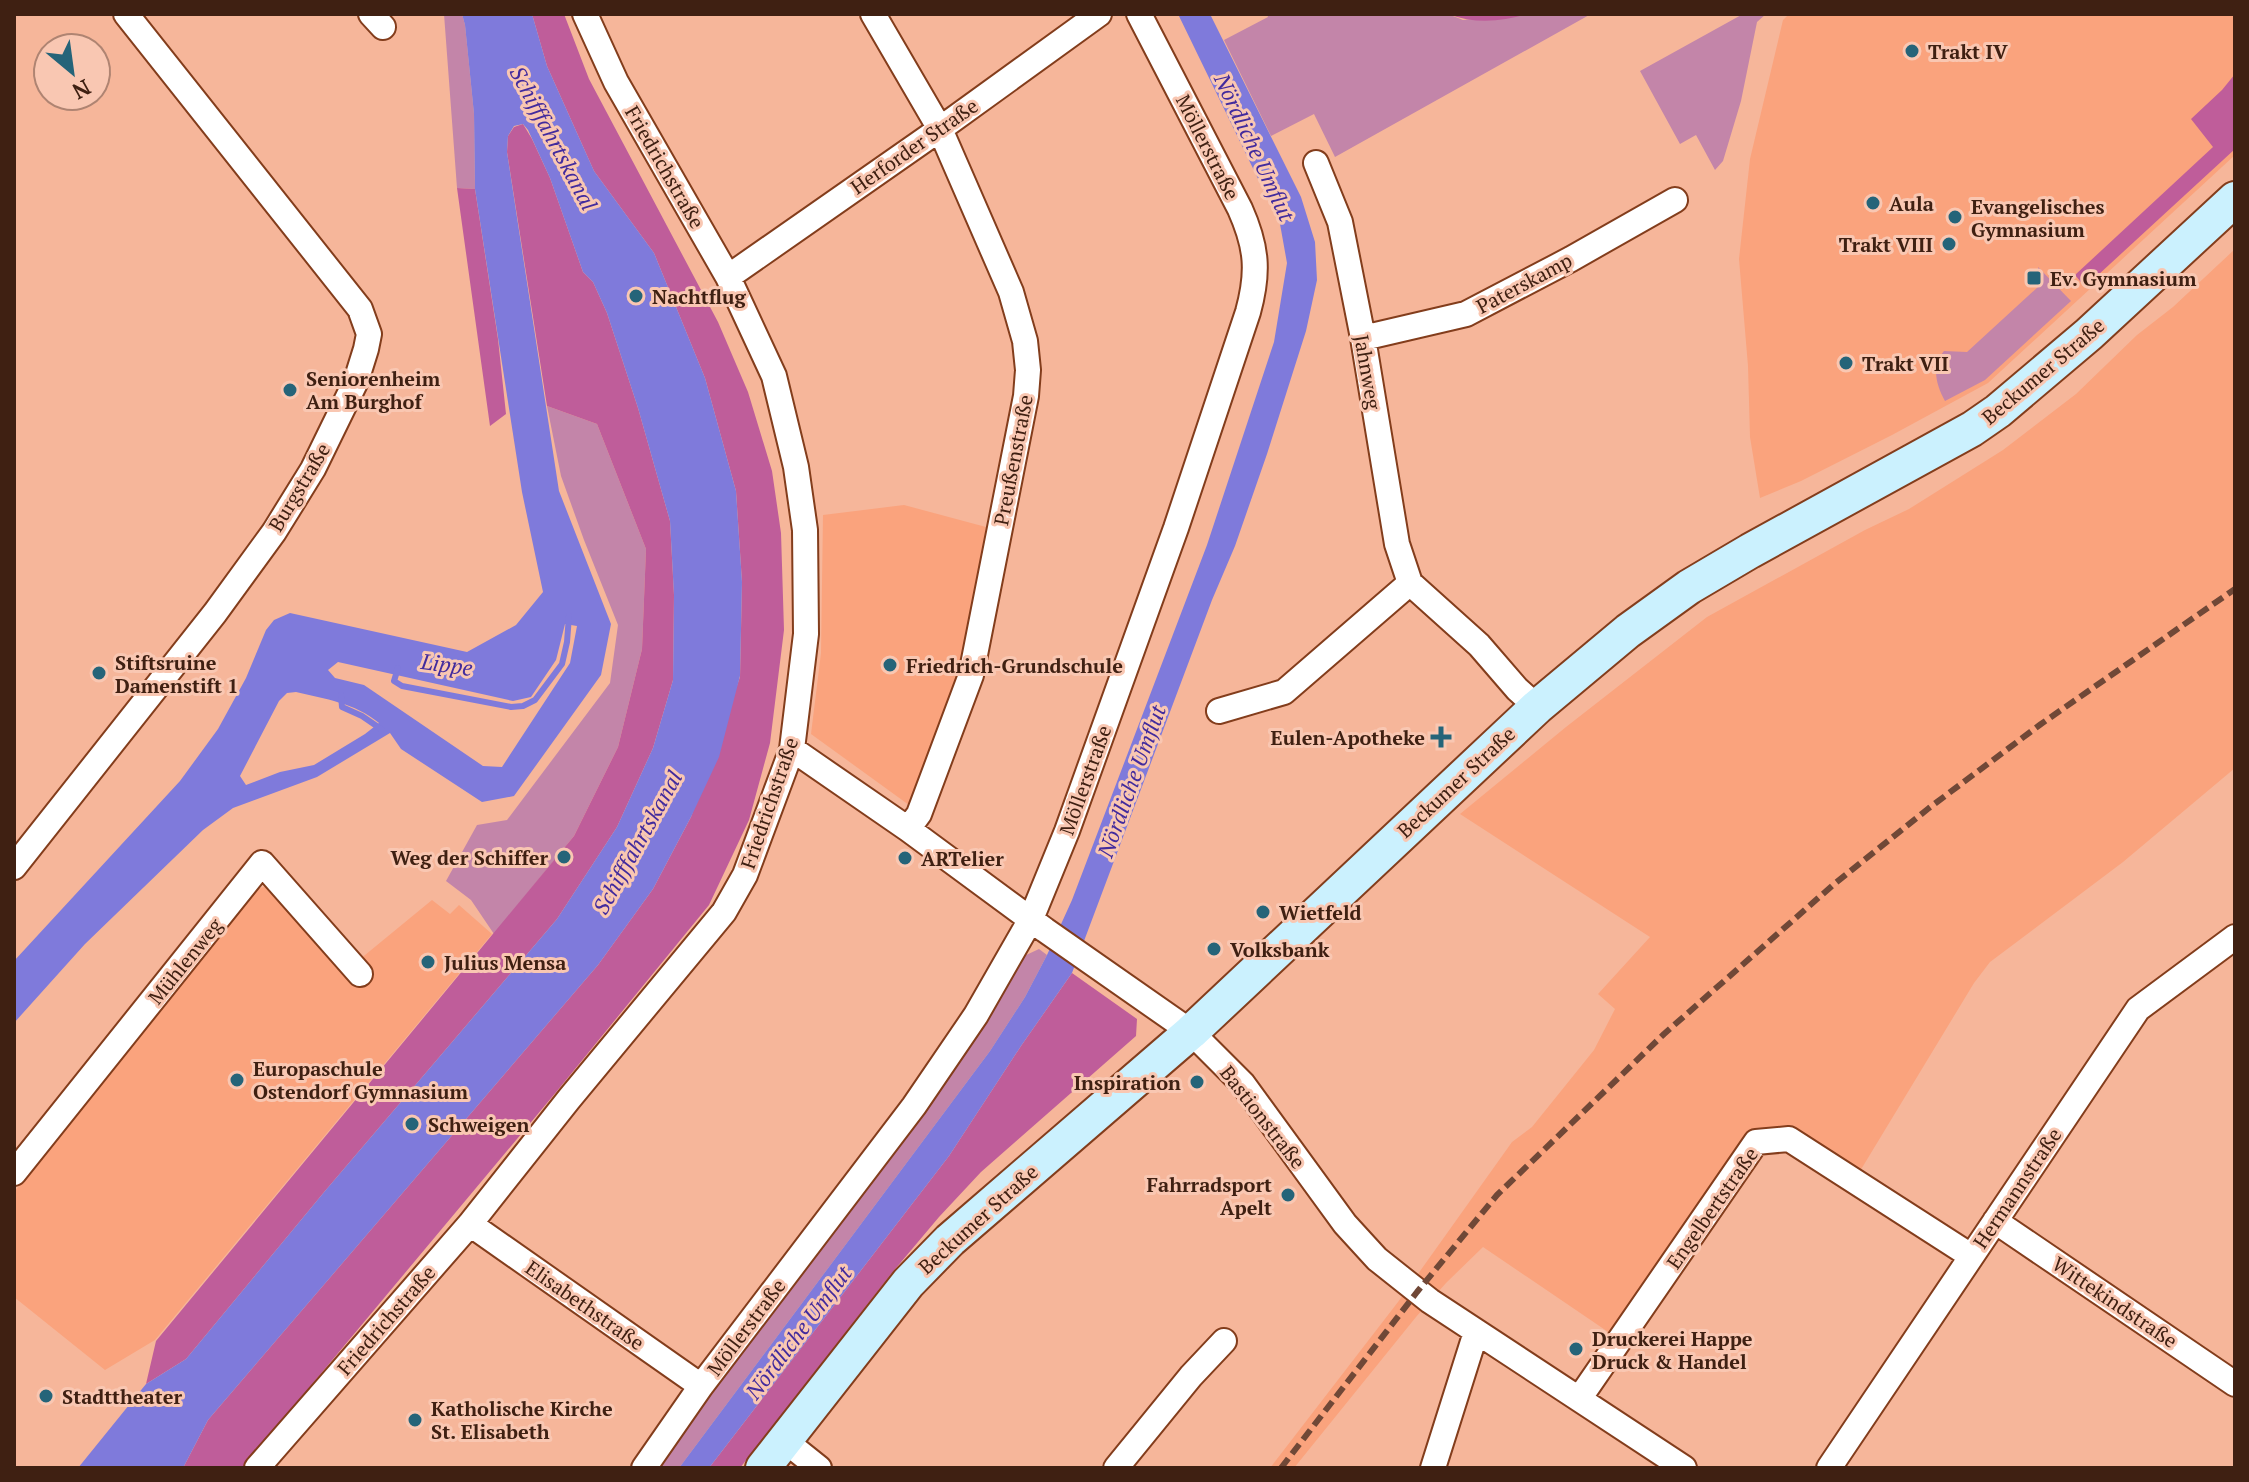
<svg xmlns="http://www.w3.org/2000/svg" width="2249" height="1482" viewBox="0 0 2249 1482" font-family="'PT Serif',serif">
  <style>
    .built { fill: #faa37d }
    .green { fill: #c385a9 }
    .forest { fill: #bf5d9a }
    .water { fill: #7f7adb; fill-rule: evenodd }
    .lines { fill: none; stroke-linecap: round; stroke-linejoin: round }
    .stream { stroke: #7f7adb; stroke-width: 6 }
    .minor-casing { stroke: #833d1c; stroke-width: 28 }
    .secondary-casing { stroke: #833d1c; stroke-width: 38 }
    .minor { stroke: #fff; stroke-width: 24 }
    .secondary { stroke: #cbf1fe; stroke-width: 34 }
    .rail { stroke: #704837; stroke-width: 6; stroke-dasharray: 12 6; stroke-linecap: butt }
    .poi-dot { fill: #256479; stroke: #f9c7b2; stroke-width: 3 }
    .labels { text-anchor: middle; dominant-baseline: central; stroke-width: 6; stroke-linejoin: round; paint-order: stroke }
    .poi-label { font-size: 20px; font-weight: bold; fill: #3f2012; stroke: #f9c7b2; text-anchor: start }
    .street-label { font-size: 20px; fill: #3f2012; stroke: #f9c7b2 }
    .water-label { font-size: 22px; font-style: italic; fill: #422b9d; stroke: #f9c7b2 }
  </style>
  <rect width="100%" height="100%" fill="#f6b69a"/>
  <path class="built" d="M 1789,14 L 2235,14 L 2235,155 L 1988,383 L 1892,435 L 1801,481 L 1760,498 L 1750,437 L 1748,366 L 1739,259 L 1750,159 L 1783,20 Z
    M 2235,249 L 2235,768 L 2123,862 L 1990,962 L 1974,983 L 1854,1181 L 1789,1139 L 1756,1142 L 1620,1340 L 1483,1247 L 1446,1283 L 1416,1317 L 1294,1468 L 1270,1468 L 1398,1302 L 1512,1142 L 1532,1127 L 1594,1050 L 1615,1009 L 1598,994 L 1650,937 L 1460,814 L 1566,727 L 1707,617 L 1865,530 L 1909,509 L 2003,450 L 2076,394 L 2137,335 L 2173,307 Z
    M 904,505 L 986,527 L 959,678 L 909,805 L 811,734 L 821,653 L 823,515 Z
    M 267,886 L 348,969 L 432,900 L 450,914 L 459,905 L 492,934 L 155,1340 L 105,1370 L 14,1297 L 14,1192 L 257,889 Z"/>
  <path class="green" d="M 444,14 L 462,14 L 465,25 L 474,114 L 475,189 L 457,188 Z
    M 1267,14 L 1448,14 L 1463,20 L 1527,14 L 1591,14 L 1335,157 L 1314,114 L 1271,136 L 1224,40 L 1268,17 Z
    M 1743,14 L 1766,14 L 1757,22 L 1741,101 L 1723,161 L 1715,170 L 1696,135 L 1680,144 L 1640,71 Z
    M 2038,267 L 2071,301 L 1985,380 L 1945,401 C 1936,385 1931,366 1944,351 L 1967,352 L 2039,286 Z
    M 547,406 L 597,424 L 646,549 L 642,649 L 618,747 L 574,836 L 494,934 L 471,900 L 446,881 L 477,825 L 507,820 L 610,683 L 618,625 L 584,540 L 561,476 Z
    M 1039,949 L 1047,955 L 1025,997 L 990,1051 L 679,1468 L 656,1468 L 709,1392 L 924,1113 L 985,1025 L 1024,956 Z"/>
  <path class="forest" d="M 532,14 L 564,14 L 589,79 L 718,322 L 748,392 L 772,471 L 781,533 L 784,630 L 770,743 L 749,820 L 709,905 L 557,1091 L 242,1468 L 183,1468 L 208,1420 L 598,965 L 653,889 L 691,817 L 740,677 L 742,582 L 736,491 L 705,378 L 654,253 L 594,171 L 547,66 Z
    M 1448,14 L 1527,14 C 1501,22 1474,24 1448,14 Z
    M 2235,74 L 2235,149 L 2085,287 L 2075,275 L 2213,147 L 2191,119 L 2222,90 Z
    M 523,124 L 532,139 L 550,178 L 583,272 L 593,282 L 607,313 L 638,408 L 670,521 L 674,595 L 673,680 L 653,748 L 617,827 L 557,919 L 325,1191 L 186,1359 L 146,1384 L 156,1341 L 574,836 L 618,747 L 642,649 L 646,549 L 597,424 L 547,406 L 507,152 L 508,136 L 514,127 Z
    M 457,188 L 475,189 L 498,339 L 506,414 L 490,426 Z
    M 1072,973 L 1137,1019 L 1136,1036 L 981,1172 L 939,1217 L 891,1274 L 740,1468 L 709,1468 L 949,1156 L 1021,1046 Z"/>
  <path class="water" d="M 462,14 L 532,14 L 547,66 L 594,171 L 654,253 L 705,378 L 736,491 L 742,582 L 740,676 L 719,757 L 691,817 L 653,889 L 598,965 L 208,1420 L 183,1468 L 78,1468 L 146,1384 L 186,1359 L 325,1191 L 557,919 L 617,827 L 653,748 L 673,680 L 674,595 L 670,521 L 638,408 L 607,313 L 593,282 L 583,272 L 550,178 L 528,130 L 523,124 L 514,126 L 508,136 L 507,152 L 559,491 L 611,624 L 601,675 L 514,796 L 482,802 L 401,749 L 390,733 L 317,777 L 233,808 L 203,830 L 85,944 L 14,1023 L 14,961 L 180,781 L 218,729 L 246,678 L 266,630 L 274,620 L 290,613 L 467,652 L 516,625 L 543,592 L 522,492 L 475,189 L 474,114 L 465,25 ZM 565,624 L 577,626 L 570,663 L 502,767 L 483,766 L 364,685 L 335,678 L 328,670 L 338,662 L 513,701 L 531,697 L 556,660 ZM 296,692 C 325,699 355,703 379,723 L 365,734 L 314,765 L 280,772 L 246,785 L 240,776 L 279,701 L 287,693 Z
    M 1178,14 L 1210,14 L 1301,197 L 1315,242 L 1317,280 L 1306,331 L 1267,454 L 1235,546 L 1212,600 L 1072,973 L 1021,1046 L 949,1156 L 709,1468 L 679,1468 L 990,1051 L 1025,997 L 1047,955 L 1072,900 L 1207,545 L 1274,342 L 1287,263 L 1280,224 Z"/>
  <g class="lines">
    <path class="stream" d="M 398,668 L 394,681 L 402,686 L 511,707 L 523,706 L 535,700 L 562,664 L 567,642 L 569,616
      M 341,695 L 342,707 L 362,716 L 381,729"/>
    <defs>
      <path id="minor" d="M 371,14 L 383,27
        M 873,14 L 940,129 L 1011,292 L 1025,341 L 1028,370 L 1026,396 L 971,675 L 919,814 L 908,829
        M 1316,163 L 1340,222 L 1363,338 L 1397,544 L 1410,583 L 1479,645 L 1517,689 L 1537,707
        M 728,277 L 940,129 L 1099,14
        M 1363,338 L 1466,314 L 1571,259 L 1675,200
        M 1219,711 L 1284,692 L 1410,583
        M 792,749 L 908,829 L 1045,930 L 1191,1032 L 1243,1084 L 1345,1224 L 1377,1259 L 1430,1301 L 1684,1468
        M 14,867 L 215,613 L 274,532 L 313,469 L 356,381 L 366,349 L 369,334 L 360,309 L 126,14
        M 14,1173 L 262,863 L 360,974
        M 1995,1221 L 2235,1384
        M 470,1224 L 701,1386
        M 1579,1399 L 1756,1142 L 1789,1139 L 1971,1256
        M 784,1440 L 819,1468
        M 257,1468 L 470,1224 L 569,1099 L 724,912 L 745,875 L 792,749 L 806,634 L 805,530 L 796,467 L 774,376 L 728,277 L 616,82 L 585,14
        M 644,1468 L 701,1386 L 914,1106 L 976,1015 L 1031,919 L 1067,831 L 1176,528 L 1248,312 C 1259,272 1257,247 1240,209 L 1139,14
        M 1116,1468 L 1191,1376 L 1224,1341
        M 1433,1468 L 1476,1332
        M 1829,1468 L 2138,1009 L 2235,937"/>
      <path id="secondary" d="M 763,1468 L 908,1283 L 950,1240 L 1191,1032 L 1537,707 L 1628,631 L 1689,587 L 1750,551 L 1972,429 L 1998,411 L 2089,334 L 2235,199"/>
    </defs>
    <use href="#minor" class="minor-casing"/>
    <use href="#secondary" class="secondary-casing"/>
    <use href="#minor" class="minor"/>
    <use href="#secondary" class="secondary"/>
    <path class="rail" d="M 1281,1468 L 1417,1292 L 1497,1195 L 1664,1034 L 1833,885 L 1929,808 L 2041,724 L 2235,589"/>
  </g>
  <g class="poi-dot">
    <circle cx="1912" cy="51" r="8"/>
    <circle cx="1873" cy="203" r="8"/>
    <circle cx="1955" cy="217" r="8"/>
    <circle cx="1949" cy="244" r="8"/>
    <rect x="2026" y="270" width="16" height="16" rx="4"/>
    <circle cx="636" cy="296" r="8"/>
    <circle cx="1846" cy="363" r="8"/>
    <circle cx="290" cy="390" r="8"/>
    <circle cx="890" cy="665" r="8"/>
    <circle cx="99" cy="673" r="8"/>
    <path d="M1437 725h8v8h8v8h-8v8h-8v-8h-8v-8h8z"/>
    <circle cx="564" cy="857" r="8"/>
    <circle cx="905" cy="858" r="8"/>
    <circle cx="1263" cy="912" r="8"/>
    <circle cx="1214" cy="949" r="8"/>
    <circle cx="428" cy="962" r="8"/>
    <circle cx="237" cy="1080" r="8"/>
    <circle cx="1197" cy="1082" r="8"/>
    <circle cx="412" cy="1124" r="8"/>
    <circle cx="1288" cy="1195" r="8"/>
    <circle cx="1576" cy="1349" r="8"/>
    <circle cx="46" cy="1396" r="8"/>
    <circle cx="415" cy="1420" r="8"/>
  </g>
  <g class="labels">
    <g class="poi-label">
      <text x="1928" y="51">Trakt IV</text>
      <text x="1889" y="203">Aula</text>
      <text x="1971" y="206">Evangelisches<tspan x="1971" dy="23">Gymnasium</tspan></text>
      <text x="1933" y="244" text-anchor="end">Trakt VIII</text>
      <text x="2050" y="278">Ev. Gymnasium</text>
      <text x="652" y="296">Nachtflug</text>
      <text x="1862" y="363">Trakt VII</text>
      <text x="306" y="378">Seniorenheim<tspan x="306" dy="23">Am Burghof</tspan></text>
      <text x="115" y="662">Stiftsruine<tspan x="115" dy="23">Damenstift 1</tspan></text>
      <text x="906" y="665">Friedrich-Grundschule</text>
      <text x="1425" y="737" text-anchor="end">Eulen-Apotheke</text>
      <text x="548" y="857" text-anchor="end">Weg der Schiffer</text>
      <text x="921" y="858">ARTelier</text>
      <text x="1279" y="912">Wietfeld</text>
      <text x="1230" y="949">Volksbank</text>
      <text x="444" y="962">Julius Mensa</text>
      <text x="253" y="1068">Europaschule<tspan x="253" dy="23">Ostendorf Gymnasium</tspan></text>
      <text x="1181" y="1082" text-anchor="end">Inspiration</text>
      <text x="428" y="1124">Schweigen</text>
      <text x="1272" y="1184" text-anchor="end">Fahrradsport<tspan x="1272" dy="23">Apelt</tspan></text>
      <text x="1592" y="1338">Druckerei Happe<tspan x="1592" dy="23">Druck &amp; Handel</tspan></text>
      <text x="62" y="1396">Stadttheater</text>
      <text x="431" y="1408">Katholische Kirche<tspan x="431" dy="23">St. Elisabeth</tspan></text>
    </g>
    <g class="street-label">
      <text transform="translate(914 146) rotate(-35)">Herforder Straße</text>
      <text transform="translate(1208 147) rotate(63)">Möllerstraße</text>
      <text transform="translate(665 167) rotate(60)">Friedrichstraße</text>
      <text transform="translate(1524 283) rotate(-28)">Paterskamp</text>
      <text transform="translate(2043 371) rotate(-40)">Beckumer Straße</text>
      <text transform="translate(1368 372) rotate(80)">Jahnweg</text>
      <text transform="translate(1013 460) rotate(-79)">Preußenstraße</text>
      <text transform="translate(299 487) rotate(-59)">Burgstraße</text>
      <text transform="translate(1085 780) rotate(-70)">Möllerstraße</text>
      <text transform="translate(1456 782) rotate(-43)">Beckumer Straße</text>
      <text transform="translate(769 803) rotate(-71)">Friedrichstraße</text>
      <text transform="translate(185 961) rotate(-51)">Mühlenweg</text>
      <text transform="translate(1263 1117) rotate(52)">Bastionstraße</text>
      <text transform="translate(2017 1188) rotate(-56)">Hermannstraße</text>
      <text transform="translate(1712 1208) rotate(-55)">Engelbertstraße</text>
      <text transform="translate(978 1219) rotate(-42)">Beckumer Straße</text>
      <text transform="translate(2115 1302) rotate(34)">Wittekindstraße</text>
      <text transform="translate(585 1305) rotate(35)">Elisabethstraße</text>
      <text transform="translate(386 1320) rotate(-49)">Friedrichstraße</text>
      <text transform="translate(746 1327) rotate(-53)">Möllerstraße</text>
    </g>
    <g class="water-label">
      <text transform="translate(554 138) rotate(62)">Schifffahrtskanal</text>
      <text transform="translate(1255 147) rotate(65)">Nördliche Umflut</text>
      <text transform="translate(447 664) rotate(8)">Lippe</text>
      <text transform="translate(1131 781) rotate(-70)">Nördliche Umflut</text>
      <text transform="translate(637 842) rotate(-61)">Schifffahrtskanal</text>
      <text transform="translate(798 1332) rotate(-53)">Nördliche Umflut</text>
    </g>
  </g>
  <rect width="2249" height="1482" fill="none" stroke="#3f2012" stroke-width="32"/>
  <g transform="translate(72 72) rotate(151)"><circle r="38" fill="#f9c7b2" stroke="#af8472" stroke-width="2"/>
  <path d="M0-6L14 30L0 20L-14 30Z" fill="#256479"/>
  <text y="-12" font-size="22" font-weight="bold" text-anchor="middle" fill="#3f2012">N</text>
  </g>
</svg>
